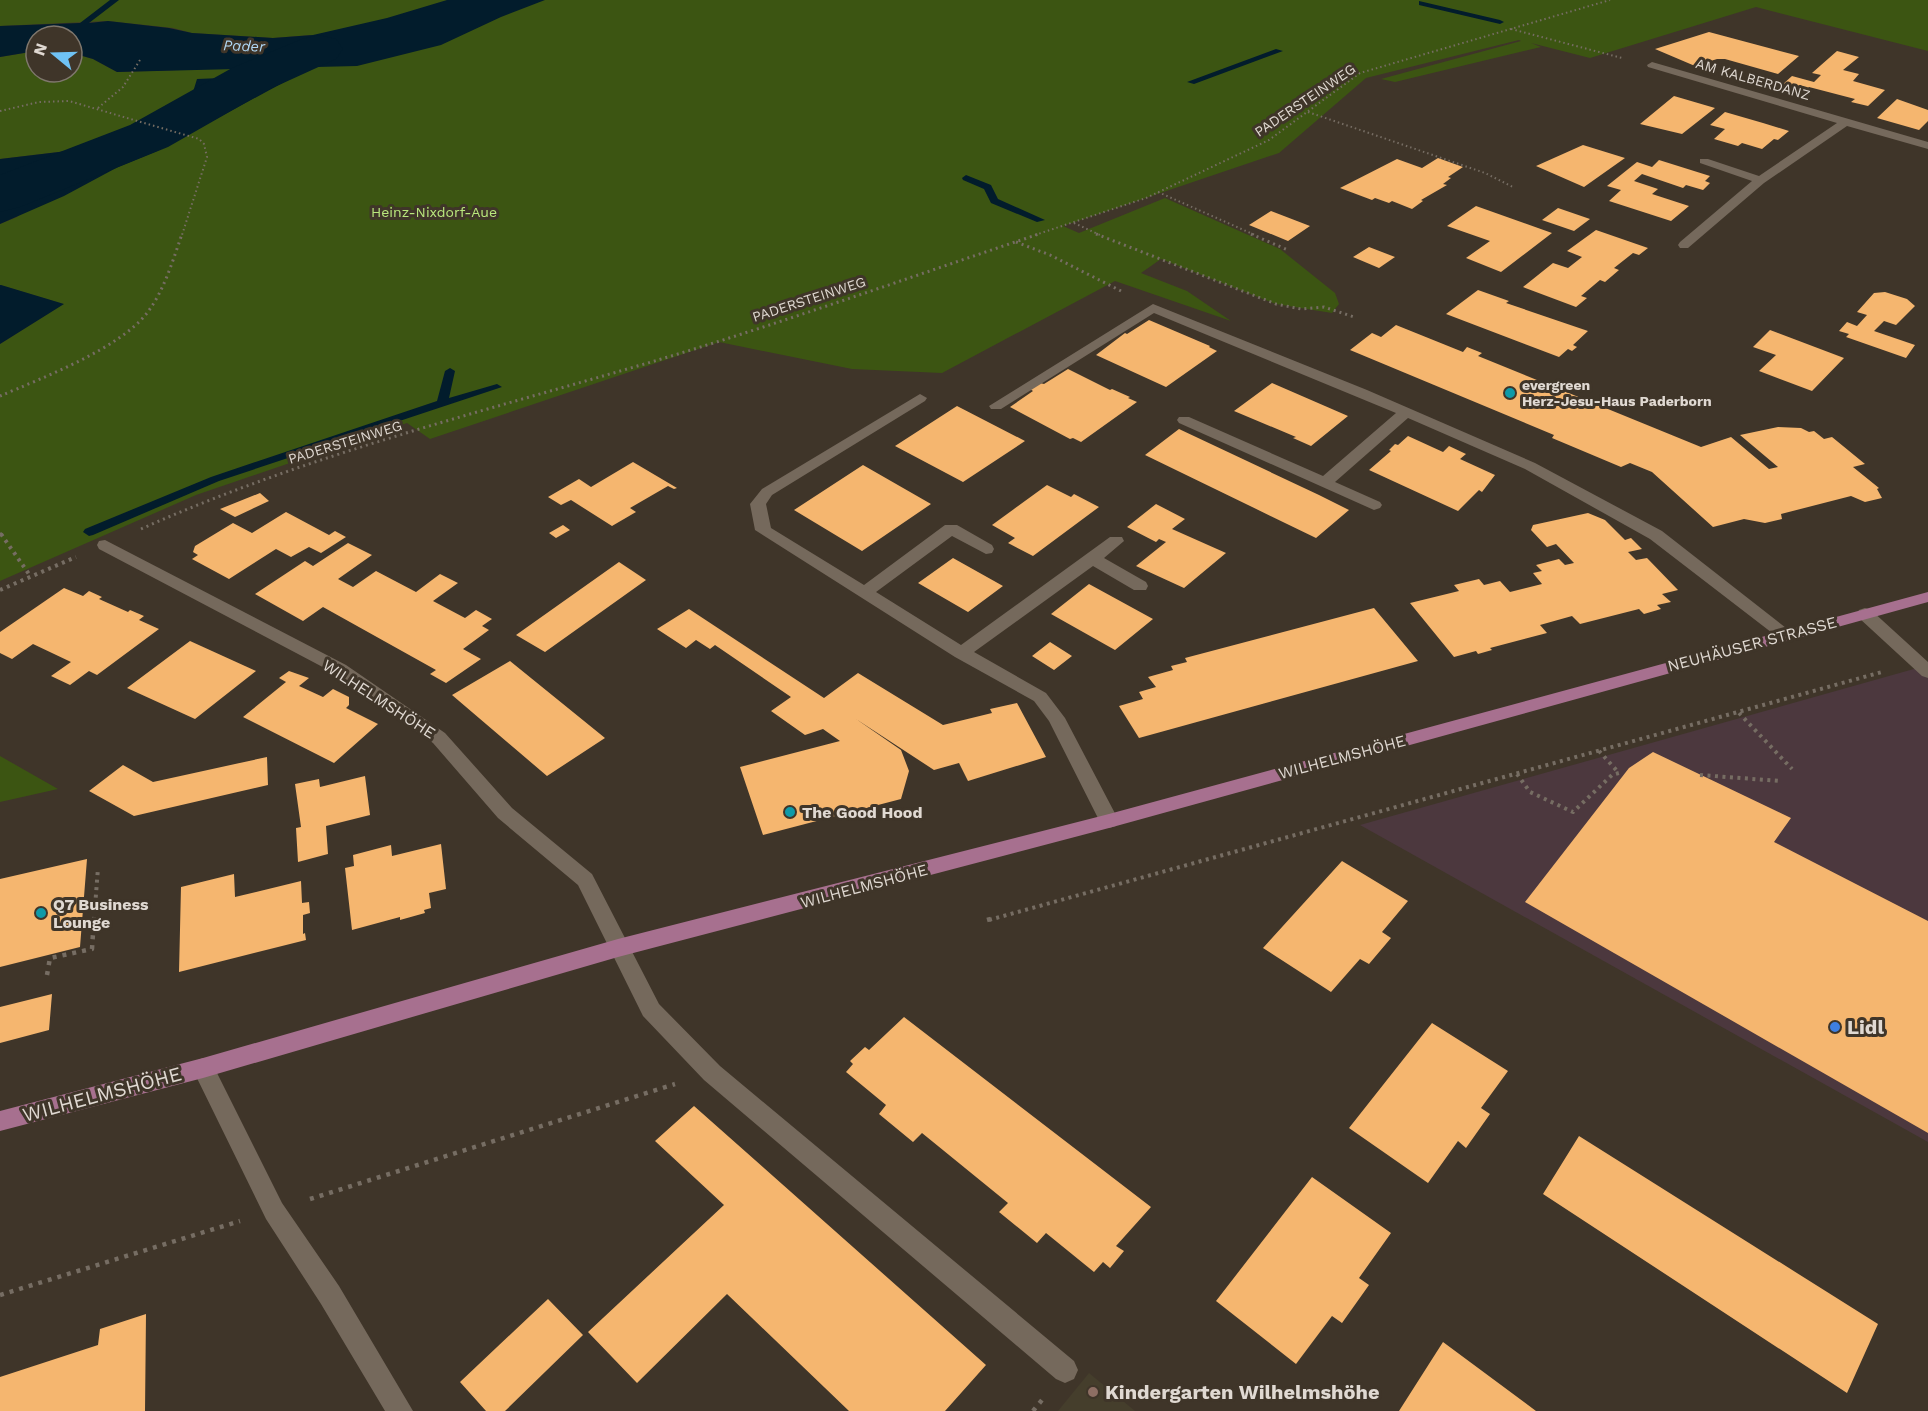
<svg xmlns="http://www.w3.org/2000/svg" width="1928" height="1411" viewBox="0 0 1928 1411" font-family="'Work Sans',sans-serif">
  <style>
    .commercial { fill: #4c383e }
    .education { fill: #453e2c }
    .green { fill: #3c5512 }
    .water { fill: #021c2c }
    .lines { fill: none; stroke-linecap: round; stroke-linejoin: round }
    .stream { fill: #021c2c; fill-rule: evenodd }
    .river { fill: #021c2c; fill-rule: evenodd }
    .building { fill: #f5b66f }
    .path-far3 { stroke: #766d63; stroke-width: 2; stroke-dasharray: 1.5 3; stroke-linecap: butt }
    .path-far2 { stroke: #766d63; stroke-width: 3; stroke-dasharray: 2 4; stroke-linecap: butt }
    .path-far1 { stroke: #766d63; stroke-width: 4; stroke-dasharray: 3 4.5; stroke-linecap: butt }
    .path { stroke: #766d63; stroke-width: 4.5; stroke-dasharray: 4 6; stroke-linecap: butt }
    .minor { fill: #75695c; fill-rule: evenodd }
    .major { fill: #a7708f; fill-rule: evenodd }
    .culture-dot { fill: #0f9aa8; stroke: #3f3529; stroke-width: 2 }
    .shop-dot { fill: #3f7fe0; stroke: #3f3529; stroke-width: 2 }
    .education-dot { fill: #8d6e63; stroke: #3f3529; stroke-width: 2 }
    .labels { text-anchor: middle; dominant-baseline: central; stroke-width: 6; stroke-linejoin: round; paint-order: stroke }
    .far-street-label { font-size: 14px; fill: #e0d9d2; stroke: #3f3529 }
    .far-park-label { font-size: 14px; fill: #bae87d; stroke: #3f3529 }
    .far-poi-label { font-size: 14px; font-weight: bold; fill: #e0d9d2; stroke: #3f3529; text-anchor: start }
    .far-water-label { font-size: 15px; font-style: italic; fill: #afd7f4; stroke: #3f3529 }
    .street-label { font-size: 16px; fill: #e0d9d2; stroke: #3f3529 }
    .poi-label { font-size: 16px; font-weight: bold; fill: #e0d9d2; stroke: #3f3529; text-anchor: start }
    .near-poi-label { font-size: 20px; font-weight: bold; fill: #e0d9d2; stroke: #3f3529; text-anchor: start }
    .near-street-label { font-size: 20px; fill: #e0d9d2; stroke: #3f3529 }
  </style>
  <rect width="100%" height="100%" fill="#3f3529"/>
  <path class="commercial" d="M 1928,665 L 1928,1142 L 1360,825 Z"/>
  <path class="education" d="M 1089,1373 L 1135,1411 L 1058,1411 Z"/>
  <path class="green" d="M 0,0 L 1928,0 L 1928,51 L 1756,7 L 1590,58 L 1531,43 L 1541,47 L 1395,82 L 1381,79 L 1521,41 L 1519,40 L 1366,78 L 1279,153 L 1063,226 L 1079,233 L 1165,198 L 1280,249 L 1335,293 L 1339,304 L 1332,313 L 1276,304 L 1161,259 L 1141,273 L 1187,291 L 1231,321 L 1115,281 L 942,373 L 852,369 L 719,342 L 430,439 L 407,423 L 196,495 L 0,581 L 0,344 L 63,304 L 0,285 L 0,224 L 17,217 L 84,149 L 0,159 L 0,57 L 36,51 L 36,72 L 72,72 L 72,53 L 93,59 L 117,72 L 268,67 L 311,35 L 273,38 L 192,33 L 173,28 L 108,21 L 0,26 Z
    M 0,756 L 58,789 L 0,802 Z"/>
  <path class="water" d="M 110,0 L 119,0 L 89,23 L 108,21 L 169,28 L 192,33 L 273,38 L 313,35 L 387,18 L 447,0 L 545,0 L 501,17 L 441,45 L 357,66 L 117,72 L 93,59 L 72,53 L 72,36 L 36,36 L 36,51 L 0,57 L 0,26 L 80,23 Z
    M 221,78 L 288,80 L 157,151 L 118,167 L 64,196 L 0,224 L 0,159 L 84,149 L 113,140 L 189,105 L 197,79 Z
    M 0,285 L 1,285 L 64,304 L 0,344 Z"/>
  <g class="lines">
    <path class="stream" d="M 1419,1 L 1500,20 L 1504,22 L 1500,24 L 1419,5 Z
      M 1276,49 L 1283,51 L 1194,84 L 1187,82 Z
      M 966,175 L 991,185 L 998,199 L 1045,220 L 1037,222 L 991,203 L 984,189 L 963,180 L 962,178 Z
      M 450,368 L 455,371 L 449,398 L 497,384 L 502,387 L 219,481 L 93,535 L 89,536 L 83,532 L 85,529 L 211,477 L 437,401 L 445,371 Z"/>
    <path class="river" d="M 319,35 L 336,39 L 343,49 L 336,59 L 268,90 L 168,147 L 20,207 L 0,212 L 0,175 L 130,125 L 232,68 L 302,39 Z"/>
  </g>
  <path class="building" d="M 1709,32 L 1799,56 L 1778,74 L 1725,59 L 1717,59 L 1695,66 L 1655,49 Z
    M 1837,51 L 1859,57 L 1843,70 L 1859,74 L 1853,81 L 1885,90 L 1868,106 L 1851,102 L 1855,99 L 1809,87 L 1805,91 L 1782,85 L 1792,76 L 1814,82 L 1821,75 L 1812,73 Z
    M 1674,96 L 1715,108 L 1682,134 L 1640,124 Z
    M 1897,99 L 1928,110 L 1928,121 L 1919,130 L 1877,118 Z
    M 1725,112 L 1763,123 L 1789,131 L 1778,140 L 1774,139 L 1762,149 L 1742,143 L 1738,146 L 1714,139 L 1725,129 L 1710,125 Z
    M 1583,145 L 1625,158 L 1584,187 L 1536,166 Z
    M 1438,158 L 1463,167 L 1448,177 L 1451,178 L 1443,184 L 1447,185 L 1421,200 L 1423,201 L 1412,209 L 1392,201 L 1389,203 L 1375,198 L 1372,200 L 1340,188 L 1397,159 L 1422,168 Z
    M 1659,160 L 1710,176 L 1705,181 L 1710,183 L 1703,190 L 1686,185 L 1683,188 L 1642,174 L 1634,181 L 1658,189 L 1652,194 L 1689,206 L 1671,221 L 1609,201 L 1621,190 L 1607,186 L 1637,162 L 1652,167 Z
    M 1476,206 L 1552,233 L 1501,272 L 1466,258 L 1490,241 L 1447,226 Z
    M 1558,208 L 1590,219 L 1574,231 L 1542,220 Z
    M 1271,211 L 1310,226 L 1288,241 L 1249,225 Z
    M 1596,230 L 1648,248 L 1639,255 L 1633,253 L 1614,268 L 1619,270 L 1605,282 L 1600,280 L 1581,296 L 1587,298 L 1576,307 L 1523,287 L 1553,263 L 1568,268 L 1582,257 L 1567,251 Z
    M 1369,247 L 1395,257 L 1379,268 L 1353,257 Z
    M 1478,290 L 1509,301 L 1506,303 L 1588,331 L 1573,345 L 1577,347 L 1572,351 L 1568,349 L 1559,357 L 1446,314 Z
    M 1885,292 L 1907,299 L 1915,306 L 1896,325 L 1884,321 L 1874,331 L 1915,345 L 1906,358 L 1846,337 L 1849,334 L 1839,331 L 1847,322 L 1857,326 L 1867,315 L 1857,312 L 1874,293 Z
    M 1149,320 L 1210,346 L 1209,347 L 1217,351 L 1166,387 L 1096,355 L 1125,333 L 1127,334 Z
    M 1396,325 L 1463,352 L 1467,347 L 1482,353 L 1478,356 L 1701,447 L 1731,437 L 1769,469 L 1778,467 L 1740,435 L 1778,427 L 1801,428 L 1809,432 L 1814,431 L 1824,439 L 1832,437 L 1865,464 L 1853,467 L 1879,488 L 1877,489 L 1882,498 L 1865,502 L 1851,496 L 1781,514 L 1782,519 L 1765,523 L 1744,519 L 1713,527 L 1652,472 L 1630,463 L 1621,467 L 1552,438 L 1554,435 L 1350,350 L 1372,333 L 1381,337 Z
    M 1770,330 L 1844,358 L 1812,391 L 1759,371 L 1776,355 L 1753,347 Z
    M 1068,369 L 1110,390 L 1112,389 L 1130,397 L 1128,398 L 1137,402 L 1081,442 L 1073,438 L 1070,439 L 1010,407 L 1033,391 L 1030,389 L 1040,383 L 1044,384 Z
    M 1272,383 L 1348,416 L 1311,446 L 1293,438 L 1296,437 L 1234,411 Z
    M 957,406 L 1025,441 L 963,482 L 895,446 Z
    M 1179,429 L 1319,495 L 1349,510 L 1316,538 L 1145,455 Z
    M 1408,436 L 1443,452 L 1449,446 L 1466,454 L 1460,459 L 1495,475 L 1482,492 L 1479,490 L 1458,511 L 1369,470 L 1391,451 L 1389,450 L 1395,444 L 1398,445 Z
    M 633,462 L 677,488 L 674,489 L 668,486 L 630,508 L 636,512 L 612,526 L 571,500 L 561,505 L 548,497 L 579,479 L 591,487 Z
    M 863,465 L 931,504 L 862,551 L 794,510 Z
    M 1047,485 L 1071,497 L 1074,494 L 1099,507 L 1033,556 L 1008,543 L 1015,538 L 992,525 Z
    M 260,493 L 269,501 L 235,517 L 220,509 Z
    M 1156,504 L 1185,519 L 1172,529 L 1226,553 L 1184,588 L 1136,566 L 1166,542 L 1159,539 L 1156,542 L 1127,527 Z
    M 286,512 L 329,535 L 335,531 L 346,537 L 321,553 L 309,547 L 291,557 L 276,549 L 229,579 L 192,559 L 198,555 L 193,552 L 195,546 L 233,523 L 252,533 Z
    M 1588,513 L 1605,520 L 1625,540 L 1631,538 L 1642,549 L 1628,552 L 1636,560 L 1647,558 L 1678,590 L 1662,594 L 1671,602 L 1657,605 L 1661,609 L 1644,614 L 1639,609 L 1580,624 L 1572,616 L 1540,625 L 1547,633 L 1490,648 L 1492,650 L 1478,654 L 1476,651 L 1454,657 L 1410,603 L 1459,591 L 1454,585 L 1479,579 L 1484,585 L 1500,581 L 1510,592 L 1542,584 L 1533,573 L 1542,571 L 1536,565 L 1559,559 L 1565,565 L 1574,563 L 1556,544 L 1547,547 L 1531,530 L 1533,525 Z
    M 563,525 L 570,530 L 556,538 L 549,533 Z
    M 348,543 L 372,555 L 338,579 L 353,587 L 376,571 L 416,592 L 440,574 L 458,583 L 433,601 L 465,618 L 476,610 L 492,619 L 482,626 L 489,630 L 463,649 L 481,659 L 446,683 L 430,674 L 436,670 L 323,607 L 303,621 L 255,594 L 305,561 L 313,566 Z
    M 953,558 L 1003,586 L 968,612 L 918,583 Z
    M 619,562 L 646,580 L 545,652 L 516,635 Z
    M 1089,584 L 1153,619 L 1115,650 L 1051,614 Z
    M 64,588 L 83,596 L 89,591 L 102,597 L 99,599 L 128,612 L 130,610 L 144,616 L 139,620 L 159,629 L 97,675 L 89,671 L 70,685 L 51,676 L 71,662 L 33,644 L 12,659 L 0,653 L 0,632 Z
    M 1374,608 L 1418,661 L 1139,738 L 1119,706 L 1143,699 L 1139,692 L 1156,687 L 1148,677 L 1173,670 L 1171,666 L 1187,662 L 1185,658 Z
    M 689,609 L 824,698 L 858,673 L 943,725 L 992,713 L 990,709 L 1017,703 L 1046,757 L 968,781 L 959,763 L 934,770 L 856,719 L 901,750 L 909,771 L 901,799 L 763,835 L 740,767 L 840,741 L 823,729 L 805,735 L 771,711 L 791,697 L 715,645 L 710,649 L 696,640 L 686,648 L 657,629 Z
    M 190,641 L 256,671 L 195,719 L 127,688 Z
    M 1050,642 L 1072,656 L 1054,670 L 1032,656 Z
    M 510,661 L 605,738 L 547,776 L 452,695 Z
    M 289,671 L 309,678 L 299,686 L 323,697 L 333,689 L 349,697 L 349,705 L 346,708 L 378,724 L 334,763 L 243,717 L 286,682 L 279,678 Z
    M 1653,752 L 1791,818 L 1774,842 L 1928,921 L 1928,1133 L 1525,902 L 1629,768 Z
    M 267,757 L 268,785 L 134,816 L 89,791 L 123,765 L 153,782 Z
    M 365,776 L 370,815 L 326,826 L 328,854 L 298,862 L 296,828 L 301,827 L 295,784 L 319,779 L 320,787 Z
    M 441,844 L 446,889 L 429,893 L 431,908 L 424,910 L 425,913 L 400,920 L 400,917 L 352,930 L 345,868 L 354,866 L 353,855 L 391,845 L 392,856 Z
    M 87,859 L 80,947 L 0,967 L 0,879 Z
    M 1342,861 L 1408,901 L 1382,932 L 1391,938 L 1369,964 L 1360,959 L 1331,992 L 1263,948 Z
    M 234,874 L 235,897 L 301,881 L 302,903 L 309,902 L 310,913 L 303,915 L 303,934 L 305,933 L 306,940 L 179,972 L 181,887 Z
    M 52,994 L 49,1030 L 0,1043 L 0,1007 Z
    M 904,1017 L 1151,1207 L 1116,1246 L 1124,1251 L 1110,1268 L 1103,1262 L 1094,1272 L 1046,1233 L 1037,1243 L 999,1212 L 1008,1203 L 922,1133 L 913,1142 L 879,1114 L 886,1105 L 846,1072 L 853,1064 L 850,1061 L 865,1047 L 869,1050 Z
    M 1432,1023 L 1508,1071 L 1481,1108 L 1490,1114 L 1466,1148 L 1458,1141 L 1428,1183 L 1349,1128 Z
    M 694,1106 L 986,1365 L 945,1411 L 849,1411 L 727,1294 L 637,1383 L 588,1332 L 724,1205 L 655,1141 Z
    M 1579,1136 L 1878,1324 L 1847,1393 L 1543,1194 Z
    M 1312,1177 L 1391,1233 L 1359,1278 L 1369,1285 L 1342,1323 L 1332,1316 L 1296,1364 L 1216,1301 Z
    M 548,1299 L 583,1335 L 505,1411 L 486,1411 L 460,1382 Z
    M 146,1314 L 145,1411 L 0,1411 L 0,1377 L 98,1345 L 100,1329 Z
    M 1443,1342 L 1536,1411 L 1399,1411 Z"/>
  <g class="lines">
    <path class="path-far3" d="M 1511,29 L 1622,58
      M 98,108 L 123,87 L 140,60
      M 0,111 L 39,102 L 69,101 L 199,139 L 204,144 L 207,157 L 182,235
      M 1308,112 L 1485,173 L 1513,187
      M 1158,192 L 1255,235
      M 1074,223 L 1100,235
      M 1035,235 L 1146,198 L 1269,140 L 1360,73 L 1610,0"/>
    <path class="path-far2" d="M 1096,234 L 1276,304 L 1301,309 L 1324,307 L 1354,317
      M 1251,234 L 1288,250
      M 1016,242 L 1050,255 L 1123,292
      M 0,396 C 42,378 119,349 147,313 C 164,291 173,260 182,234
      M 141,529 C 313,452 498,408 678,354 C 799,317 919,274 1039,234
      M 0,533 L 2,535"/>
    <path class="path-far1" d="M 1,534 L 31,577
      M 0,590 L 76,557
      M 1739,713 L 1792,769
      M 1517,774 L 1530,792 L 1573,812 L 1612,775 L 1619,773 L 1599,751
      M 1700,775 L 1780,781
      M 94,920 L 98,868
      M 989,920 L 1882,672"/>
    <path class="path" d="M 987,920 L 994,918
      M 47,975 L 50,958 L 92,949 L 94,918
      M 310,1199 L 675,1084
      M 0,1295 L 240,1221
      M 1033,1411 L 1042,1400"/>
    <path class="minor" d="M 1652,62 L 1928,142 L 1928,149 L 1847,126 L 1764,183 L 1688,248 L 1680,248 L 1678,245 L 1680,242 L 1752,181 L 1700,163 L 1700,159 L 1708,159 L 1759,176 L 1837,123 L 1648,67 L 1647,65 Z
      M 1153,304 L 1367,390 L 1535,463 L 1662,531 L 1795,635 L 1792,639 L 1780,639 L 1650,539 L 1525,469 L 1408,418 L 1335,482 L 1380,502 L 1382,505 L 1380,508 L 1374,510 L 1179,423 L 1177,420 L 1179,417 L 1189,417 L 1323,476 L 1396,413 L 1154,313 L 1001,409 L 991,409 L 989,406 Z
      M 920,394 L 927,398 L 925,401 L 772,495 L 766,504 L 771,528 L 864,585 L 945,525 L 957,525 L 992,545 L 994,549 L 992,553 L 986,554 L 952,536 L 876,592 L 961,645 L 1110,537 L 1122,537 L 1124,541 L 1104,558 L 1146,582 L 1148,586 L 1146,590 L 1134,590 L 1093,566 L 974,652 L 1046,693 L 1065,718 L 1119,821 L 1116,826 L 1109,828 L 1102,826 L 1049,721 L 1034,701 L 955,657 L 755,530 L 750,504 L 762,489 Z
      M 105,540 L 346,665 L 445,733 L 512,808 L 592,874 L 659,1004 L 720,1066 L 1074,1361 L 1078,1370 L 1074,1379 L 1065,1383 L 1056,1379 L 704,1080 L 643,1016 L 578,885 L 498,818 L 433,743 L 334,673 L 99,549 L 97,545 L 99,541 Z
      M 1865,608 L 1871,610 L 1928,662 L 1928,678 L 1922,676 L 1859,618 L 1857,614 L 1859,610 Z
      M 203,1058 L 211,1061 L 282,1203 L 339,1286 L 413,1411 L 385,1411 L 321,1304 L 266,1219 L 192,1068 L 195,1061 Z"/>
    <path class="major" d="M 1928,592 L 1928,602 L 1109,828 L 618,957 L 203,1078 L 0,1131 L 0,1111 L 203,1058 L 618,939 L 1109,814 Z"/>
  </g>
  <g class="culture-dot">
    <circle cx="1510" cy="393" r="6"/>
    <circle cx="790" cy="812" r="6"/>
    <circle cx="41" cy="913" r="6"/>
  </g>
  <circle class="shop-dot" cx="1835" cy="1027" r="6"/>
  <circle class="education-dot" cx="1093" cy="1392" r="6"/>
  <g class="labels">
    <g class="far-street-label">
      <text transform="translate(1753 79) rotate(16)">AM KALBERDANZ</text>
      <text transform="translate(1305 100) rotate(-34)">PADERSTEINWEG</text>
      <text transform="translate(809 299) rotate(-18)">PADERSTEINWEG</text>
      <text transform="translate(345 442) rotate(-17)">PADERSTEINWEG</text>
    </g>
    <g class="far-park-label">
      <text x="434" y="212">Heinz-Nixdorf-Aue</text>
    </g>
    <g class="far-poi-label">
      <text x="1522" y="385">evergreen<tspan x="1522" dy="16">Herz-Jesu-Haus Paderborn</tspan></text>
    </g>
    <g class="far-water-label">
      <text transform="translate(244 46) rotate(2)">Pader</text>
    </g>
    <g class="street-label">
      <text transform="translate(1752 644) rotate(-15)">NEUHÄUSER STRASSE</text>
      <text transform="translate(379 699) rotate(33)">WILHELMSHÖHE</text>
      <text transform="translate(1342 757) rotate(-15)">WILHELMSHÖHE</text>
      <text transform="translate(864 886) rotate(-15)">WILHELMSHÖHE</text>
    </g>
    <g class="poi-label">
      <text x="802" y="812">The Good Hood</text>
      <text x="53" y="904">Q7 Business<tspan x="53" dy="18">Lounge</tspan></text>
    </g>
    <g class="near-poi-label">
      <text x="1847" y="1027">Lidl</text>
      <text x="1105" y="1392">Kindergarten Wilhelmshöhe</text>
    </g>
    <g class="near-street-label">
      <text transform="translate(102 1094) rotate(-15)">WILHELMSHÖHE</text>
    </g>
  </g>
  <g transform="translate(54 54) rotate(289)"><circle r="28" fill="#3f3529" stroke="#7f776d" stroke-width="1.5"/>
  <path d="M0-4.5L10 22L0 15L-10 22Z" fill="#6fc2f4"/>
  <text y="-9" font-size="16" font-weight="bold" text-anchor="middle" fill="#e0d9d2">N</text>
  </g>
</svg>
